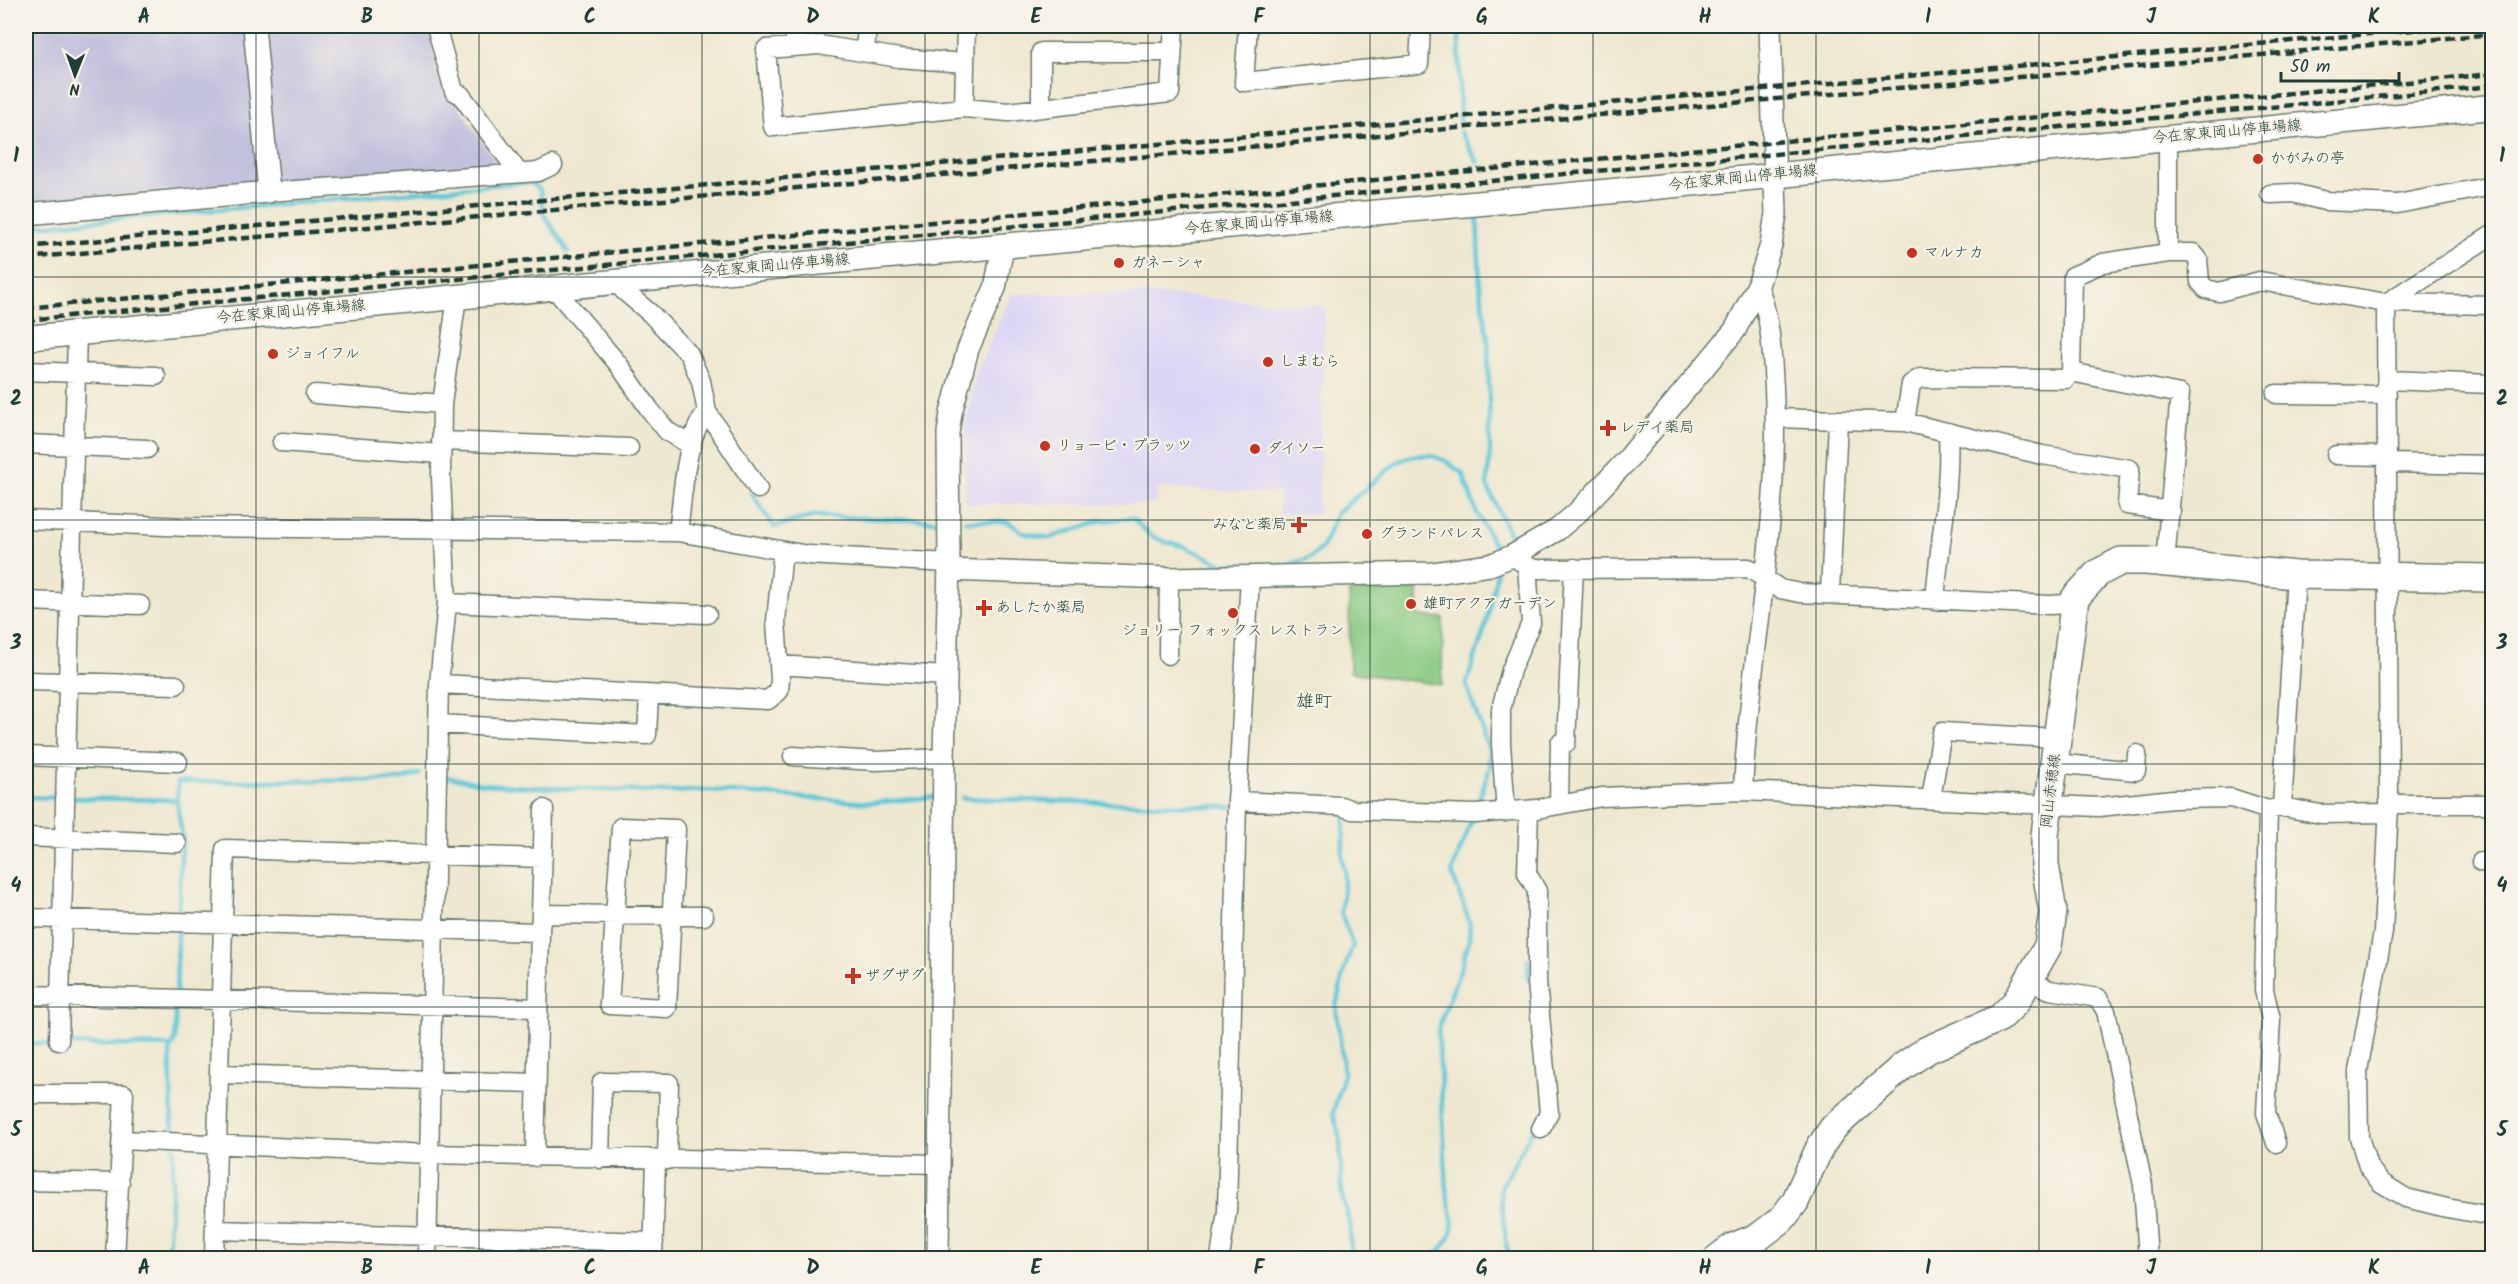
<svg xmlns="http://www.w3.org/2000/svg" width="2518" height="1284" viewBox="0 0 2518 1284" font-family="Kalam,'Klee One',sans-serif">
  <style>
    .built { fill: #dcd5f6 }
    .industrial { fill: #c2c1dc }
    .green { fill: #89ca82; stroke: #54845b; stroke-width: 1.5 }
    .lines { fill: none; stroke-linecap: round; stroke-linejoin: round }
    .stream { stroke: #5ec8d9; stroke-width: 4.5 }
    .minor-casing { stroke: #68796b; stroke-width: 21 }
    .tertiary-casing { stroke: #68796b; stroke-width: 24 }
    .secondary-casing { stroke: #68796b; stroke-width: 27 }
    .primary-casing { stroke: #68796b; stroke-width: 30 }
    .minor { stroke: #fff; stroke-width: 18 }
    .tertiary { stroke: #fff; stroke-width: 21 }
    .secondary { stroke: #fff; stroke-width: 24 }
    .primary { stroke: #fff; stroke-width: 27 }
    .rail { stroke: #1f3d34; stroke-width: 4.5; stroke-dasharray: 9 4.5; stroke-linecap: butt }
    .grid { fill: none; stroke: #1f3d34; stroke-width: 1.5; stroke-opacity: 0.55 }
    .poi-dot { fill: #c8321e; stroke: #f7f3e8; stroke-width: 2 }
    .labels { text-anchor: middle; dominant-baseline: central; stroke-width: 4.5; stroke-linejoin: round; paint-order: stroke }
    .street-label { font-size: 15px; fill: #1f3d34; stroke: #f7f3e8 }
    .poi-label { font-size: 15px; fill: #1f3d34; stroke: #f7f3e8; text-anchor: start }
    .quarter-label { font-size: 18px; fill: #1f3d34; stroke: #f7f3e8 }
    .neatline { fill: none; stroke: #1f3d34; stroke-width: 2 }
    .grid-label { font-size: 20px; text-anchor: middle; font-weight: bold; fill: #1f3d34 }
  </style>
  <rect width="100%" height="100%" fill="#f7f3e8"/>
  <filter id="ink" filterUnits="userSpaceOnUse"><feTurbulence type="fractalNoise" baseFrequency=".0167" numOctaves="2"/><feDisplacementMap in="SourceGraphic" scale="12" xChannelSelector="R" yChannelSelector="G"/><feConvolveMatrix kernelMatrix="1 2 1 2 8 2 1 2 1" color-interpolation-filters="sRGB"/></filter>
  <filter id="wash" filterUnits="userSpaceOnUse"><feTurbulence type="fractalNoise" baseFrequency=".008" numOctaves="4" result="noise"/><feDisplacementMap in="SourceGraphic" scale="24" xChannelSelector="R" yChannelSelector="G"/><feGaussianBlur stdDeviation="1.35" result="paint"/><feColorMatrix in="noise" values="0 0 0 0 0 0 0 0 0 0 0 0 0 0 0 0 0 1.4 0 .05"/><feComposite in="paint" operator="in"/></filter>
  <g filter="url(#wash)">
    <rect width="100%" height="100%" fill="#efe8d0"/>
    <path class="built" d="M 1012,294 L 1152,294 L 1325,306 L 1318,514 L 1279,514 L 1279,493 L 1158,488 L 1157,504 L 966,504 L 966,425 L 977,371 Z"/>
    <path class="industrial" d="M 26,26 L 430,26 L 437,74 L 498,165 L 26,202 Z"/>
    <path class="green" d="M 1418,590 L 1418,616 L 1443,618 L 1442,685 L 1350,672 L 1349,591 Z"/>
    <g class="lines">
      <path class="stream" d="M 1459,26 L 1460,122
        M 1460,132 L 1478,162
        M 1477,212 L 1480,286 L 1488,339 L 1490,451 L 1487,485 L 1513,542
        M 26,227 L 527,182 L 533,183 L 540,190 L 544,215 L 568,251
        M 752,494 L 774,527 L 814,516 L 937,521
        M 965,521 L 1008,522 L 1024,533 L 1049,538 L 1101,521 L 1132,518 L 1150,535 L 1165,542 L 1183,546 L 1225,565 L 1288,565 L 1310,558 L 1322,548 L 1337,513 L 1397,462 L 1413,456 L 1430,455 L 1446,461 L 1463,474 L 1476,511 L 1497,550
        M 443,776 L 483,784 L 530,787 L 669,792 L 707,790 L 870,803 L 934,797
        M 26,797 L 61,798
        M 69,798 L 177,800 L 178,782 L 399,780 L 419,774
        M 962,798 L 1232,807
        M 177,800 L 182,836 L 179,915
        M 1476,808 L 1490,767 L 1489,750 L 1466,684 L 1485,628 L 1497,572
        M 1343,813 L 1345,813 L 1342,858 L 1345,874 L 1341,913 L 1353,945 L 1345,967 L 1336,1006 L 1344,1074 L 1333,1113 L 1340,1138 L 1342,1196 L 1350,1224 L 1351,1258
        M 1528,959 L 1529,980
        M 176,994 L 178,929
        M 26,1043 L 55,1044
        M 63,1044 L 168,1046 L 170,1049
        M 175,1139 L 172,1123 L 170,1049 L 175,1040 L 176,1002
        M 168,1258 L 174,1147
        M 1434,1258 C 1457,1230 1455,1230 1447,1194 L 1438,1029 L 1459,973 L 1469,940 L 1470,924 L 1452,872 L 1472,819
        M 1508,1258 L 1500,1189 L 1535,1126"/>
    </g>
  </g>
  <g filter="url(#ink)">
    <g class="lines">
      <defs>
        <path id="minor" d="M 436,26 L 454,91 L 461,95 L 519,173
          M 1248,26 L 1244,82 L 1419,64 L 1421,26
          M 794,47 L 796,26
          M 865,52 L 867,26
          M 965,63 L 899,58 L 819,45 L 766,49 L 773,127 L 964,108 L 1008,112 L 1170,93 L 1174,26
          M 964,108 L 966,26
          M 1041,108 L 1041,52 L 1172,52
          M 2168,137 L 2168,253 L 2193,253 L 2198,259 L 2200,282 L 2206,289 L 2219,292 L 2260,281 L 2386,303 L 2492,235
          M 269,192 L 538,172 L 553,165
          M 2270,194 L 2293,193 L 2325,201 L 2397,204 L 2492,186
          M 617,281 L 624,291 L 651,314 L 689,354 L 701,381 L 707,412 L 758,489
          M 553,287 L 619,365 L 650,410 L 667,431 L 692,446
          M 2492,305 L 2386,303 L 2389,804 L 2383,932 L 2358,1071 L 2359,1137 L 2368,1166 L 2380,1182 L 2406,1198 L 2447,1208 L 2492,1216
          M 26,371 L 156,376
          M 2387,380 L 2492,384
          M 315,394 L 442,404
          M 2276,394 L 2387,395
          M 1775,418 L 1905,422 L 2042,455 L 2130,469 L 2127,505 L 2171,511
          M 1905,422 L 1911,384 L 1920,378 L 2066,379 L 2071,372
          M 441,441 L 629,448
          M 282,442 L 441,454
          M 26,444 L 147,449
          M 2336,455 L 2387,456
          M 2387,463 L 2492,465
          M 26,520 L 188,527 L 678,532 L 808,555 L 949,563
          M 678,532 C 683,498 684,438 707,412
          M 1512,556 L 1533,569 L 1749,568 L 1780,589 L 1800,593 L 2050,605 L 2065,604 L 2075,598
          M 2165,563 L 2180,394 L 2071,372 L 2073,276 L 2103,263 L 2168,253
          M 1830,594 L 1838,421
          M 26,601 L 140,605
          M 1935,601 C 1939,543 1951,489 1948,432
          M 447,603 L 707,614
          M 1168,655 L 1169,578
          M 779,665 L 945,676
          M 26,681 L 176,685
          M 439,684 L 768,700 L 779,691 L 780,679 L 776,621 L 783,551
          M 438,724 L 647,735 L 649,695
          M 26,756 L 178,762
          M 793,756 L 876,761 L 944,758
          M 2054,763 L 2136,771 L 2137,754
          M 1743,791 C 1749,656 1781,524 1774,388 C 1772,352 1771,319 1758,285
          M 1931,799 L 1942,732 L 2057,738
          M 1237,801 L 1341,806 L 1352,810 L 1475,814 L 1537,809 L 1602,797 L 1743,791 L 2099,807 L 2173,799 L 2231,798 L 2268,810 L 2282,807 L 2321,814 L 2389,813
          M 2389,804 L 2492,804
          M 1559,805 L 1560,743 L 1566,743 L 1574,568
          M 2282,807 L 2296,575
          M 1529,810 L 1527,873 L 1537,891 L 1537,982 L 1549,1113 L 1541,1129
          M 2268,810 L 2264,990 L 2271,1019 L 2266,1113 L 2276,1143
          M 1506,812 L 1501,744 L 1501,709 L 1511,670 L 1531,623 L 1527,565
          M 621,827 L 676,829 L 667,1008 L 609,1005 Z
          M 26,837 L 177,843
          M 2481,862 L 2492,864
          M 541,914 L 544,809
          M 26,918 L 540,932 L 541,914 L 704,916
          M 2029,981 L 2050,990 L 2098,998 L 2106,1011 L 2143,1185 L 2148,1258
          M 26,995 L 538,1008
          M 59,1041 L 77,333
          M 220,1074 L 536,1083
          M 26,1094 L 124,1094 L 115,1258
          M 123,1140 L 428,1154 L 939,1164
          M 535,1157 L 540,932
          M 600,1159 L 602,1082 L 669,1083 L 667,1160
          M 26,1181 L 120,1183
          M 215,1230 L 654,1242
          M 214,1258 L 225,849 L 543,858
          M 427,1258 L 439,684 L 447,603 L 441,478 L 442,404 L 457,297
          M 653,1258 L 656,1160
          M 1220,1258 L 1227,1211 L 1237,801 L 1250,577"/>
        <path id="tertiary" d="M 26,214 L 269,192 L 254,26
          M 949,570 L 1169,578 L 1433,573 L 1490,565 L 1512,556 L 1557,530 L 1578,512 L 1627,460 L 1735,330 L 1758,285 L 1771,245 L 1776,214 L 1770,26
          M 938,1258 L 944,758 L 949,563 L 948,433 L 951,413 L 968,349 L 995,288 L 1003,247"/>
        <path id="secondary" d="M 26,338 L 867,258 L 1561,196 L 2492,107"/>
        <path id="primary" d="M 1718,1258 L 1733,1247 L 1760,1236 L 1782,1219 L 1795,1202 L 1820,1147 L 1833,1128 L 1902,1067 L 1927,1050 L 2000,1018 L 2016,1002 L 2048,946 L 2053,912 L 2045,865 L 2045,835 L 2075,598 L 2098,573 L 2121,561 L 2146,561 L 2296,575 L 2492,578"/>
      </defs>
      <use href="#minor" class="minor-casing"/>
      <use href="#tertiary" class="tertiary-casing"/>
      <use href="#secondary" class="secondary-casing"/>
      <use href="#primary" class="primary-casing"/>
      <use href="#minor" class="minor"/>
      <use href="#tertiary" class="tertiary"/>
      <use href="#secondary" class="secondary"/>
      <use href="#primary" class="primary"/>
      <path class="rail" d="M 26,247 L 2457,26
        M 26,258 L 2492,34
        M 26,308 L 2492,74
        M 26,320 L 2492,86"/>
    </g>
  </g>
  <path class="grid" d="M 256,26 L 256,1258M 479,26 L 479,1258M 702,26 L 702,1258M 925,26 L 925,1258M 1148,26 L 1148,1258M 1370,26 L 1370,1258M 1593,26 L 1593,1258M 1816,26 L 1816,1258M 2039,26 L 2039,1258M 2262,26 L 2262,1258M 26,277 L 2492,277M 26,520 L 2492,520M 26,764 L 2492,764M 26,1007 L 2492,1007"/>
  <g class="poi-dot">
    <circle cx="2258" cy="159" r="6"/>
    <circle cx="1912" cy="253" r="6"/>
    <circle cx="1119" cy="263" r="6"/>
    <circle cx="273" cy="354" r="6"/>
    <circle cx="1268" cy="362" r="6"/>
    <path d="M1605 419h6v6h6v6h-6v6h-6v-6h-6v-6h6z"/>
    <circle cx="1045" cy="446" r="6"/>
    <circle cx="1255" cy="449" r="6"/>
    <path d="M1296 516h6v6h6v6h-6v6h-6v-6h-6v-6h6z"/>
    <circle cx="1367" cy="534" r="6"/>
    <circle cx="1411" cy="604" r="6"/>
    <path d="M981 599h6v6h6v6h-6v6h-6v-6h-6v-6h6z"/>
    <circle cx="1233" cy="613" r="6"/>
    <path d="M850 967h6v6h6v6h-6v6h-6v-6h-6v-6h6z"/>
  </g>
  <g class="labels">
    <g class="street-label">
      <text transform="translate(2227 132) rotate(-5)">今在家東岡山停車場線</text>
      <text transform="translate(1743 178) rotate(-6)">今在家東岡山停車場線</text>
      <text transform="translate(1259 223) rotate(-5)">今在家東岡山停車場線</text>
      <text transform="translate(775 266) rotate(-5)">今在家東岡山停車場線</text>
      <text transform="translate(291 312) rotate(-5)">今在家東岡山停車場線</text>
      <text transform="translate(2051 791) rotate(-83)">岡山赤穂線</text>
    </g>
    <g class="poi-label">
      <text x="2270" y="159">かがみの亭</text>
      <text x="1924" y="253">マルナカ</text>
      <text x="1131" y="263">ガネーシャ</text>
      <text x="285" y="354">ジョイフル</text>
      <text x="1280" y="362">しまむら</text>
      <text x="1620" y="428">レデイ薬局</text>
      <text x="1057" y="446">リョービ・プラッツ</text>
      <text x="1267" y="449">ダイソー</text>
      <text x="1287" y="525" text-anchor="end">みなと薬局</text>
      <text x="1379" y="534">グランドパレス</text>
      <text x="1423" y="604">雄町アクアガーデン</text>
      <text x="996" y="608">あしたか薬局</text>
      <text x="1233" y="631" text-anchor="middle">ジョリー フォックス レストラン</text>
      <text x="865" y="976">ザグザグ</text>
    </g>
    <g class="quarter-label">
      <text x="1314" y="702">雄町</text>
    </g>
  </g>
  <rect width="2518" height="1284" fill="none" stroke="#f7f3e8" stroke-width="66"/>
  <g transform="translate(75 75) rotate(181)" stroke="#f7f3e8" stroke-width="4.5" paint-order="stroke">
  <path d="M0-4.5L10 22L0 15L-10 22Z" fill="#1f3d34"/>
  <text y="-9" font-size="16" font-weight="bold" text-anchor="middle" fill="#1f3d34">N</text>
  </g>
  <path d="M2281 72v9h118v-9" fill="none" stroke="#1f3d34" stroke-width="3"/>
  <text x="2290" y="72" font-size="18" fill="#1f3d34" stroke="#f7f3e8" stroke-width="4.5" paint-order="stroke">50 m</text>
  <rect x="33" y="33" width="2452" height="1218" class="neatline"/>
  <g class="grid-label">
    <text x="144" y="23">A</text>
    <text x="367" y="23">B</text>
    <text x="590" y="23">C</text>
    <text x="813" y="23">D</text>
    <text x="1036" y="23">E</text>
    <text x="1259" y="23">F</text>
    <text x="1482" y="23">G</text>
    <text x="1705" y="23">H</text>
    <text x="1928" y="23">I</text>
    <text x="2151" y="23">J</text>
    <text x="2374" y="23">K</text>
    <text x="16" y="162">1</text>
    <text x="2502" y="162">1</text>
    <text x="16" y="405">2</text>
    <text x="2502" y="405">2</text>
    <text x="16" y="649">3</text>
    <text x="2502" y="649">3</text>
    <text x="16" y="892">4</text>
    <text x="2502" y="892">4</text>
    <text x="16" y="1136">5</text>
    <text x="2502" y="1136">5</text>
    <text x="144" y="1274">A</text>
    <text x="367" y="1274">B</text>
    <text x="590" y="1274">C</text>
    <text x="813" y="1274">D</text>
    <text x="1036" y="1274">E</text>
    <text x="1259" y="1274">F</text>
    <text x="1482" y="1274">G</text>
    <text x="1705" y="1274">H</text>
    <text x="1928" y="1274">I</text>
    <text x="2151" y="1274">J</text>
    <text x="2374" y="1274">K</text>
  </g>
</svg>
